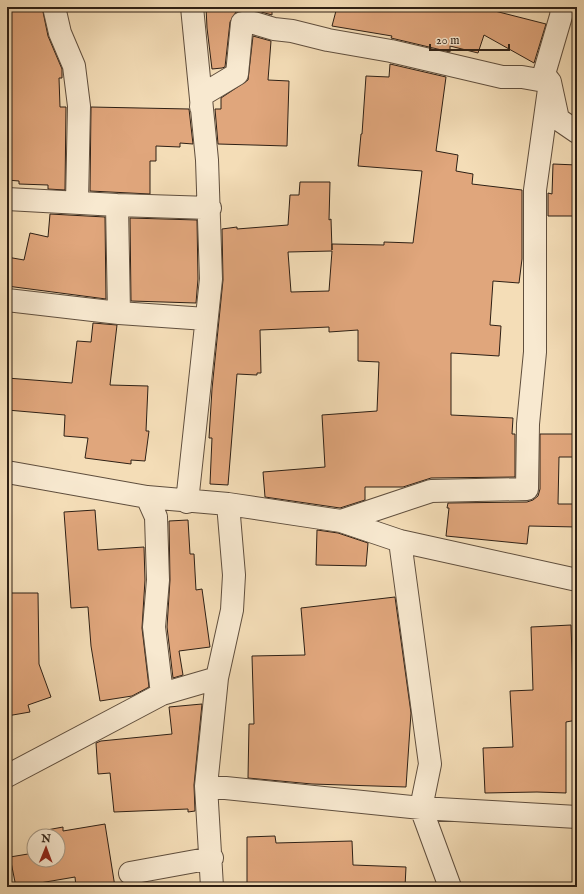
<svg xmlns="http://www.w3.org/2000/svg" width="584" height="894" viewBox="0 0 584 894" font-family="'IM FELL English',serif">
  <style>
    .building { fill: #e0a67c; stroke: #2e2015; fill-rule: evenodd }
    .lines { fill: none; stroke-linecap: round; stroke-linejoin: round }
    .minor-casing { stroke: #604f3e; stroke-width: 24 }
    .minor { stroke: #f8e9d0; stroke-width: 22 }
  </style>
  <rect width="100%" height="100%" fill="#f4ddb7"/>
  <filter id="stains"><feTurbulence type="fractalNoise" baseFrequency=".005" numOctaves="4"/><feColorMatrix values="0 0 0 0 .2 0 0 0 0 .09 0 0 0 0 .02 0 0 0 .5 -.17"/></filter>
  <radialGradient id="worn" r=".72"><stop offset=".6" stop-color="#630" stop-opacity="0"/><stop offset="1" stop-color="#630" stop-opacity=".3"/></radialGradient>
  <path class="building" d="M 7,7 L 42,7 L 48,36 L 62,69 L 62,78 L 59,78 L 60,107 L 66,107 L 65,190 L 48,189 L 48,185 L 19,184 L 19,181 L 7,180 Z
    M 206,7 L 272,7 L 272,15 L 254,10 L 236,12 L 230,22 L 225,67 L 222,68 L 212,69 L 207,28 Z
    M 337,7 L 479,7 L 546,24 L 534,63 L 484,35 L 478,53 L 450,46 L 450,52 L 391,38 L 392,36 L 332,26 Z
    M 253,36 L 271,41 L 268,80 L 289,81 L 287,146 L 218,144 L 215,109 L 221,109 L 221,98 L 248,80 Z
    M 390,64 L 446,77 L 436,151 L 458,155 L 456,171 L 473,174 L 472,184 L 522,190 L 522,259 L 519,283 L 493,281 L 490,325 L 501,326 L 499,356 L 451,353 L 451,415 L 513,418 L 512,434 L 515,434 L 515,477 L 431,478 L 403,487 L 365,487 L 365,500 L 340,508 L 265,497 L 263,472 L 325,467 L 322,415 L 377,411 L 379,362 L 358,361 L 358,330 L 329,332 L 329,327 L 260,330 L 261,373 L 257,373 L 257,375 L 237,374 L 228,485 L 210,484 L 212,438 L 209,438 L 212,389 L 223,280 L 222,229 L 237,227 L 237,229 L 288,225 L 290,195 L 299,195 L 300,182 L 330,182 L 329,220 L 331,219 L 332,250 L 332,244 L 384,245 L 384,242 L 413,243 L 422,171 L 358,166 L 361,134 L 362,134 L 366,76 L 389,77 ZM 332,251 L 329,291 L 291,292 L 288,252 Z
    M 91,107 L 189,109 L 193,144 L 180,143 L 180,147 L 156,146 L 156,161 L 150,161 L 150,194 L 90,191 Z
    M 553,164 L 577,165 L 577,216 L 548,216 L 548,193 L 552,194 Z
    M 50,214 L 105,217 L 106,299 L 7,286 L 7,257 L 24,260 L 30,233 L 48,237 Z
    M 130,218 L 197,220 L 198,279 L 196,303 L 131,301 Z
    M 93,323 L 117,325 L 110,385 L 148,386 L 146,431 L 149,431 L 145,461 L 131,460 L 131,464 L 85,458 L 88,438 L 64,436 L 65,415 L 7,410 L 7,378 L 72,383 L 77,341 L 91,342 Z
    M 540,434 L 577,434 L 577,457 L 559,457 L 558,504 L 577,504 L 577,527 L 529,526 L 527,544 L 446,536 L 449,508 L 447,508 L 448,503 L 527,502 L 533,500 L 538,496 L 540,489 Z
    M 95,510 L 98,550 L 144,547 L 145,580 L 142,628 L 149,687 L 132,696 L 100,701 L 91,646 L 88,607 L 71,608 L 64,512 Z
    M 188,520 L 190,554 L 194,554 L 196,590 L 202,589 L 210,647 L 179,651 L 183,675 L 173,678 L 167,627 L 170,580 L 169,521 Z
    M 317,530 L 338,533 L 368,543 L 366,566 L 316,565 Z
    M 10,593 L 38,593 L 39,664 L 51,697 L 28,705 L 30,712 L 7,716 L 7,603 L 10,603 Z
    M 395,597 L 411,713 L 406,787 L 312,784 L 248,778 L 249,724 L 254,724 L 252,656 L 305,655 L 301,608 Z
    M 571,625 L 573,687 L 577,687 L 577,720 L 566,722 L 566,793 L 537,792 L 485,793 L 483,748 L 513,747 L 510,691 L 533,690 L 531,627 Z
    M 202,704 L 194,785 L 195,811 L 188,812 L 188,809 L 114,812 L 110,773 L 98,774 L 96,743 L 101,741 L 172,734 L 169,707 Z
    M 105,824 L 115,887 L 76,887 L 75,877 L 16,887 L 10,857 L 34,853 L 34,860 L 58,860 L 58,836 L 37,836 L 36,832 L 63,827 L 63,831 Z
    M 275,836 L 276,843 L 352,841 L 353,865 L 406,867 L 405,887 L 247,887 L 247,837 Z"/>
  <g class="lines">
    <defs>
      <path id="minor" d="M 54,7 L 60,33 L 74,66 L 79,106 L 77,202
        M 201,107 L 202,95 L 237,74 L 242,23 L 254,23 L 274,29 L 292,31 L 328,40 L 391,51 L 502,77 L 522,77 L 550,82 L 558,119 L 577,132
        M 7,199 L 117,205 L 210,208
        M 117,205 L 119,313
        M 7,300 L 119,313 L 206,319
        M 7,472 L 147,497 L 228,504 L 341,521 L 400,541 L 577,580
        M 147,497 L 156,517 L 158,580 L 154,627 L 162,694
        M 187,502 L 211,279 L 207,160 L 192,7
        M 341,521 L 431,491 L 527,489 L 528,424 L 535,352 L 535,190 L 550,82 L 544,74 L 561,16 L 562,7
        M 400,541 L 430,764 L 421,808 L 450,887
        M 7,776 L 162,694 L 217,678
        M 206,786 L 421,808 L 577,817
        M 130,873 L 212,858
        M 212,887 L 206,786 L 217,678 L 232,610 L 234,575 L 228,504"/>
    </defs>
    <use href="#minor" class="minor-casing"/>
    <use href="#minor" class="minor"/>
  </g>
  <rect width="584" height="894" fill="none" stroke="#f4ddb7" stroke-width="24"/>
  <rect x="8" y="8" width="568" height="878" fill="none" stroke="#2e2015" stroke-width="2"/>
  <rect x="12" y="12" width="560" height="870" fill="none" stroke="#2e2015"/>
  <g transform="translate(46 848) rotate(1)"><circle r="19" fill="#f8e9d0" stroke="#a79985"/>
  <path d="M0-3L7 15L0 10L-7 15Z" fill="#8f2418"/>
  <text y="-6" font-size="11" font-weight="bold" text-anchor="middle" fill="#2e2015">N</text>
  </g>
  <path d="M430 44v6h79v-6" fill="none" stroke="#2e2015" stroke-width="2"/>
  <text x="436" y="44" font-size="12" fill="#2e2015" stroke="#f8e9d0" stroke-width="3" paint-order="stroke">20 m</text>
  <rect width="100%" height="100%" filter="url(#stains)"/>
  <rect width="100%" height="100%" fill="url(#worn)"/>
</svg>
